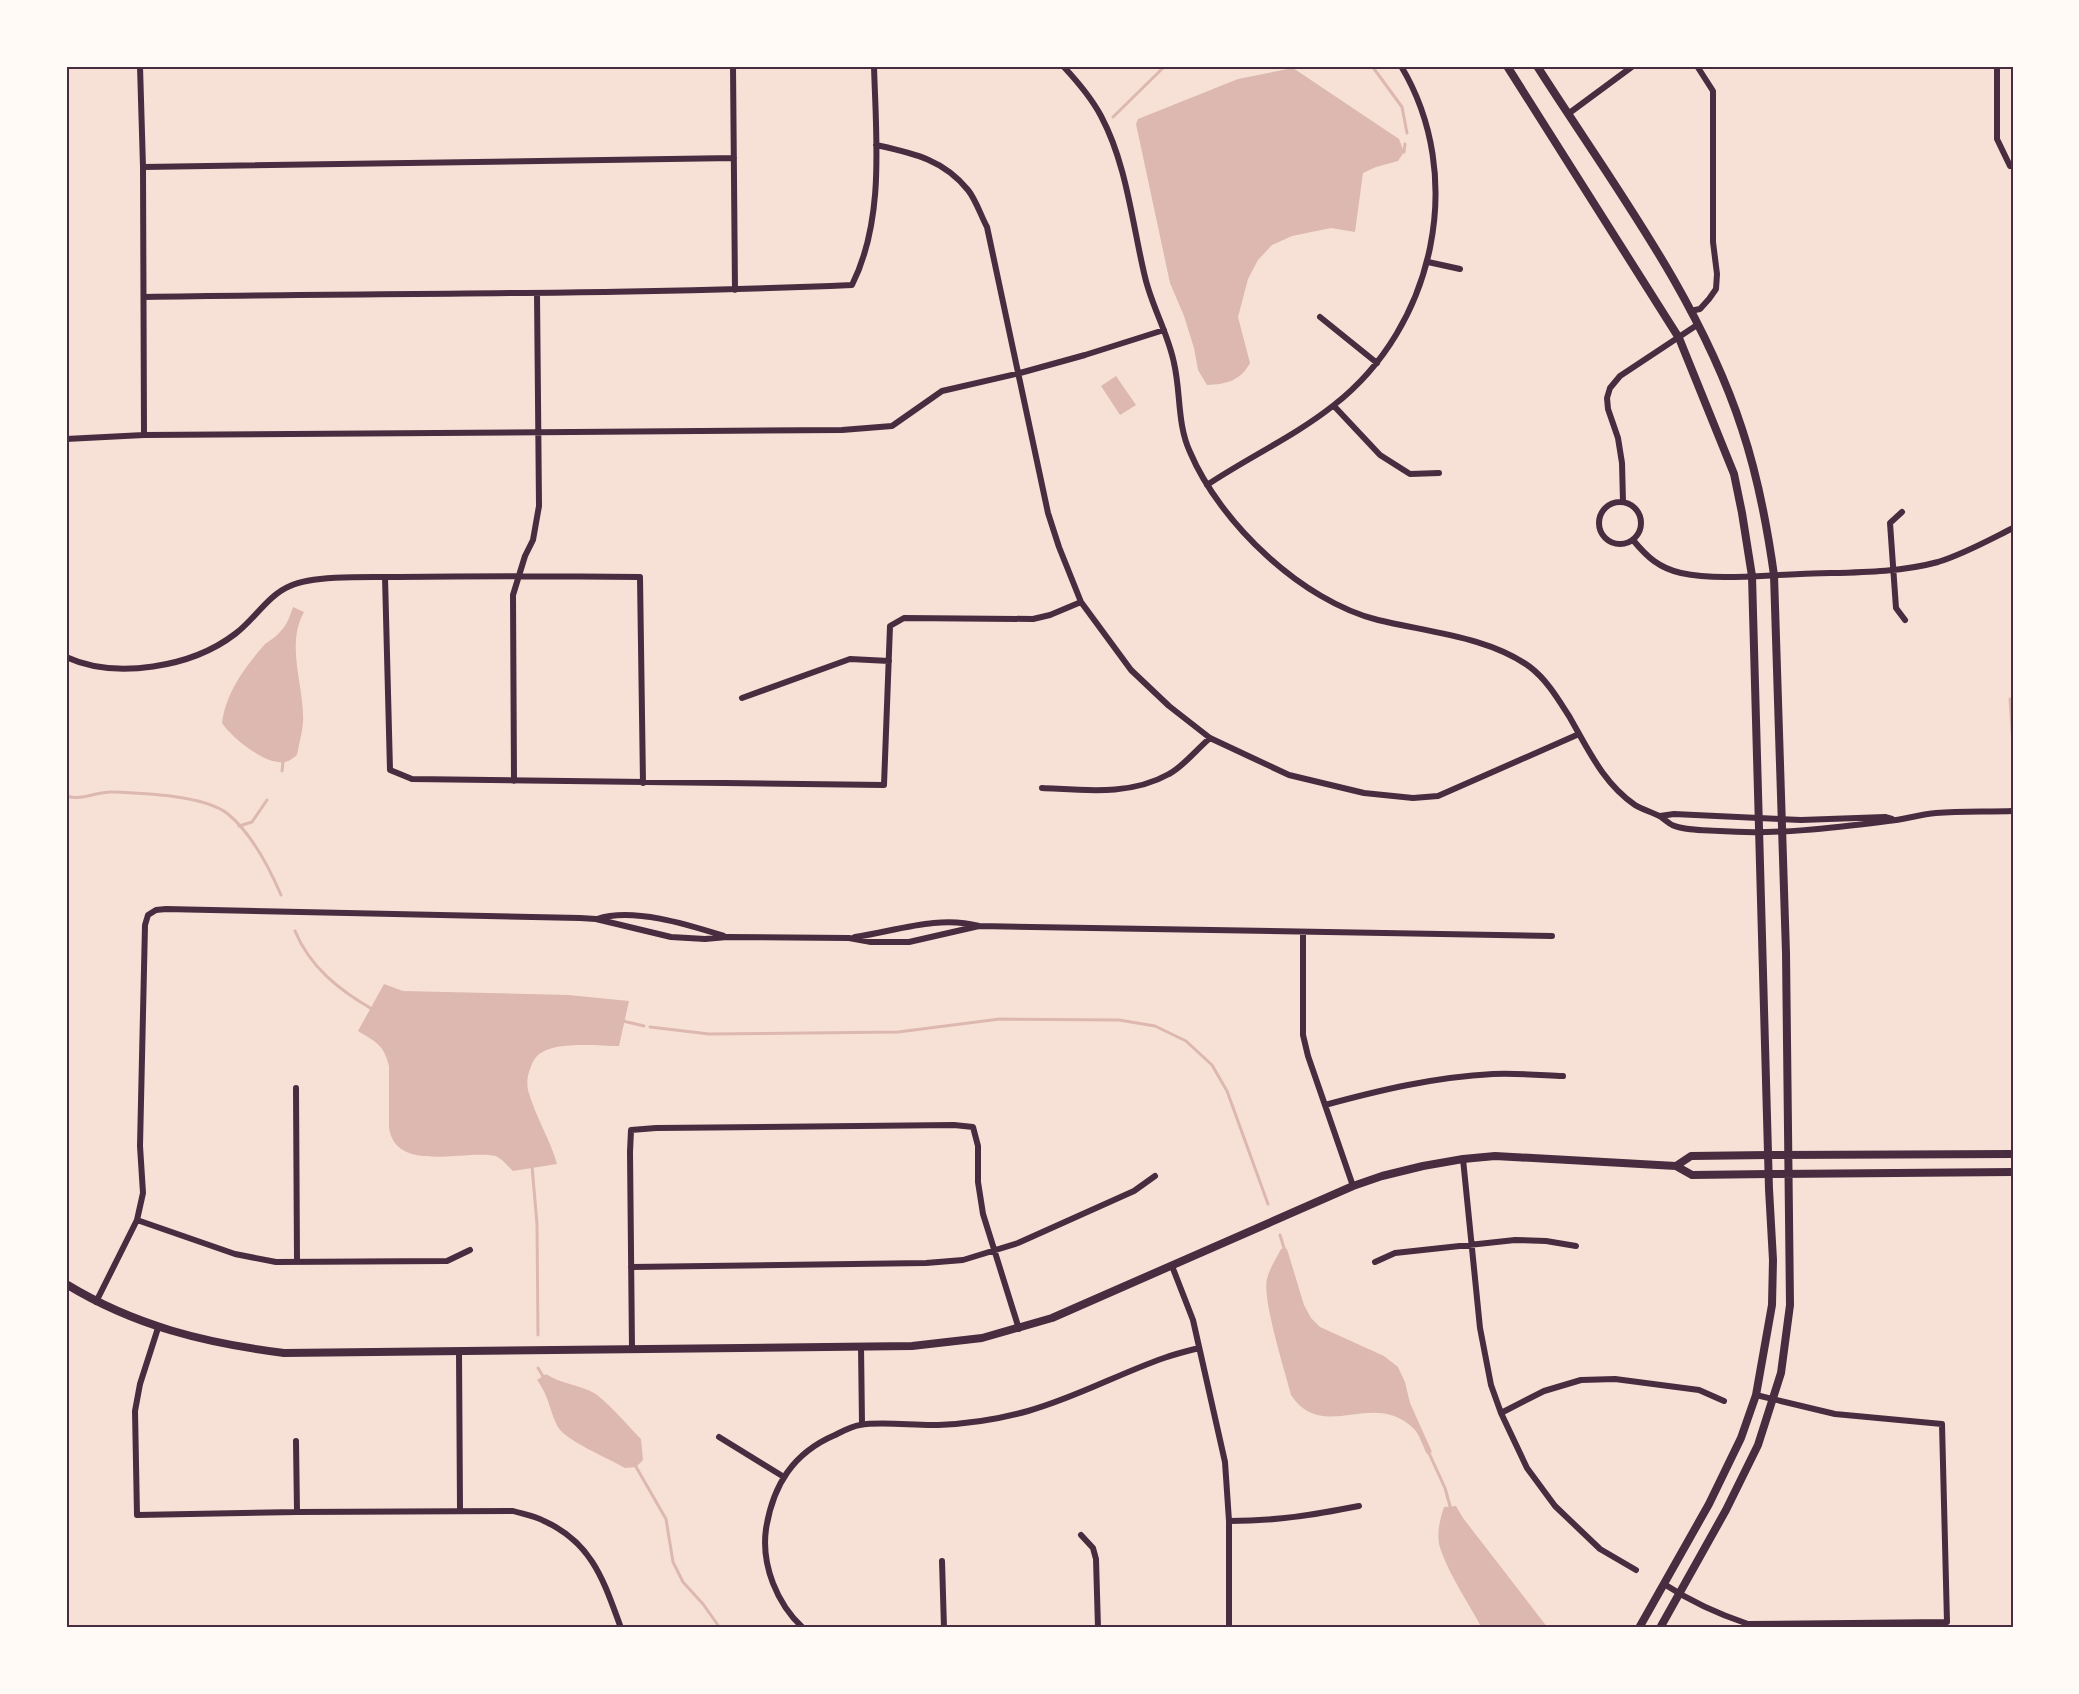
<svg xmlns="http://www.w3.org/2000/svg" width="2079" height="1694" viewBox="0 0 2079 1694" font-family="Mulish,sans-serif">
  <style>
    .water { fill: #dcb8b0 }
    .lines { fill: none; stroke-linecap: round; stroke-linejoin: round }
    .stream { stroke: #dcb8b0; stroke-width: 3 }
    .minor { stroke: #4a2c40; stroke-width: 6 }
    .tertiary { stroke: #4a2c40; stroke-width: 8 }
    .secondary { stroke: #4a2c40; stroke-width: 8 }
    .neatline { fill: none; stroke: #4a2c40; stroke-width: 2 }
  </style>
  <rect width="100%" height="100%" fill="#f7e1d7"/>
  <path class="water" d="M 1293,68 L 1399,139 L 1404,152 L 1398,161 L 1376,167 L 1363,173 L 1355,232 L 1331,228 L 1292,236 L 1272,245 L 1258,260 L 1248,279 L 1238,317 L 1250,363 C 1240,381 1227,384 1207,385 L 1198,370 L 1194,348 L 1184,316 L 1170,283 L 1136,124 L 1138,119 L 1238,79 Z
    M 1116,376 L 1136,405 L 1120,415 L 1101,386 Z
    M 293,607 L 304,612 C 285,646 305,687 303,723 C 302,733 299,744 297,755 C 293,758 290,761 285,762 C 266,766 231,737 222,723 C 226,692 245,667 265,644 C 270,640 276,637 280,632 C 287,625 290,616 293,607 Z
    M 384,984 L 403,991 L 568,995 L 629,1001 L 619,1046 C 599,1046 553,1040 537,1056 C 533,1060 531,1066 529,1072 C 527,1078 527,1085 528,1090 C 535,1116 550,1139 557,1164 L 513,1171 L 502,1160 L 496,1156 C 464,1149 396,1174 389,1128 L 389,1066 C 384,1045 376,1042 358,1031 Z
    M 1284,1248 L 1287,1249 L 1304,1305 L 1311,1318 L 1320,1327 L 1384,1356 L 1398,1367 L 1405,1382 L 1410,1403 L 1432,1452 L 1427,1454 C 1423,1447 1420,1435 1414,1429 C 1373,1388 1324,1444 1291,1395 C 1285,1371 1262,1300 1267,1279 C 1269,1269 1276,1259 1281,1249 Z
    M 546,1374 C 561,1384 578,1384 594,1393 C 608,1402 628,1426 641,1439 L 643,1460 L 636,1467 L 625,1468 C 610,1459 566,1441 558,1427 C 549,1410 550,1398 537,1380 Z
    M 1456,1506 L 1463,1518 L 1548,1628 L 1482,1628 C 1469,1604 1446,1570 1439,1544 C 1437,1531 1440,1519 1444,1507 Z"/>
  <g class="lines">
    <path class="stream" d="M 1372,66 L 1402,107 L 1407,133
      M 1113,117 L 1165,66
      M 1404,152 L 1405,144
      M 2010,699 L 2013,744
      M 282,771 L 283,762
      M 66,796 C 82,801 95,792 111,792 C 141,793 204,795 228,814 C 252,834 269,867 281,895
      M 239,826 L 252,822 L 267,800
      M 295,931 C 310,967 339,990 372,1009
      M 623,1021 L 644,1026
      M 650,1027 L 709,1034 L 898,1032 L 1000,1019 L 1119,1020 L 1155,1026 L 1186,1041 L 1212,1065 L 1227,1091 L 1268,1204
      M 532,1166 L 537,1224 L 538,1335
      M 1280,1235 L 1284,1248
      M 538,1368 L 544,1378
      M 1429,1453 L 1445,1488 L 1450,1506
      M 635,1465 L 666,1519 L 673,1562 L 683,1582 L 703,1604 L 720,1628"/>
    <path class="minor" d="M 140,66 L 143,167 L 144,435
      M 733,66 L 735,290
      M 1063,66 C 1077,81 1091,97 1101,116 C 1127,165 1132,223 1145,277 C 1152,307 1168,333 1174,363 C 1181,393 1177,424 1190,452 C 1220,523 1302,601 1378,620 C 1428,632 1489,637 1530,667 C 1547,680 1558,699 1569,716 C 1588,749 1603,783 1635,805 C 1643,810 1652,812 1661,817 C 1661,817 1671,825 1672,825 C 1686,831 1705,830 1720,831 C 1776,835 1833,828 1888,821 C 1904,820 1920,814 1936,813 C 1961,811 1987,812 2013,811
      M 1997,66 L 1997,139 L 2010,166
      M 1568,114 L 1633,66
      M 876,145 C 912,153 943,159 968,190 C 976,200 981,216 987,227 L 1048,513 L 1059,547 L 1081,602 L 1131,670 L 1169,706 L 1210,738 L 1289,775 L 1364,793 L 1413,798 L 1438,796 L 1579,734
      M 143,167 L 734,158
      M 1428,262 L 1460,269
      M 144,297 C 380,293 616,295 852,285 C 885,219 876,138 874,66
      M 1690,311 L 1700,309 L 1709,299 L 1716,289 L 1717,274 L 1713,242 L 1713,91 L 1697,66
      M 1320,317 L 1377,363
      M 1334,406 L 1380,455 L 1410,474 L 1439,473
      M 66,439 L 144,435 L 842,430 L 892,426 L 942,391 L 1020,373 L 1085,355 L 1164,330
      M 1207,485 C 1249,457 1295,436 1334,405 C 1435,326 1467,176 1401,66
      M1599 523a21 21 0 1 1 42 0a21 21 0 1 1-42 0Z
      M 1623,502 L 1622,463 L 1618,438 L 1608,409 L 1607,398 L 1610,388 L 1620,376 L 1697,325
      M 1902,512 L 1890,523 L 1896,608 L 1905,620
      M 1633,540 C 1647,557 1659,568 1681,573 C 1718,581 1763,575 1800,574 C 1845,572 1894,574 1938,562 C 1964,554 1989,540 2013,528
      M 385,577 L 390,770 L 412,779 L 884,785 L 890,626 L 904,618 L 1033,619 L 1050,615 L 1081,602
      M 66,657 C 116,680 192,667 235,634 C 254,620 268,595 290,586 C 313,575 371,577 398,577 C 479,576 559,576 640,577 L 643,783
      M 742,698 L 850,659 L 889,661
      M 514,781 L 513,595 L 525,556 L 533,540 L 539,506 L 537,294
      M 1042,788 C 1085,790 1130,796 1169,774 C 1184,766 1197,749 1210,738
      M 1660,816 L 1674,814 L 1801,820 L 1885,817 L 1892,819
      M 597,919 C 633,907 689,925 724,936
      M 1303,932 L 1303,1035 L 1308,1056 L 1353,1186
      M 855,937 C 896,931 938,915 979,926 L 1552,936
      M 296,1088 L 297,1262
      M 1325,1105 C 1380,1090 1435,1077 1493,1074 C 1516,1073 1540,1075 1563,1076
      M 1463,1159 L 1480,1328 L 1491,1385 L 1501,1413 L 1527,1468 L 1555,1506 L 1600,1549 L 1636,1570
      M 137,1220 L 235,1254 L 276,1262 L 447,1261 L 470,1250
      M 1375,1262 L 1395,1253 L 1515,1240 L 1546,1241 L 1576,1246
      M 1172,1266 L 1193,1320 L 1225,1462 L 1229,1521 L 1229,1628
      M 631,1267 L 926,1263 L 963,1260 L 1018,1243 L 1134,1191 L 1155,1176
      M 96,1302 L 137,1220 L 143,1193 L 140,1146 L 145,925 L 148,915 L 156,910 L 166,909 L 580,918 L 596,919 L 671,937 L 705,939 L 727,937 L 849,938 L 871,942 L 909,942 L 979,926
      M 158,1328 L 140,1384 L 135,1411 L 137,1515 L 297,1512 L 513,1511 C 523,1514 535,1516 544,1521 C 593,1543 604,1582 621,1628
      M 861,1346 L 862,1424
      M 632,1349 L 630,1152 L 631,1130 L 656,1128 L 954,1125 L 973,1127 L 978,1146 L 978,1182 L 983,1214 L 1019,1329
      M 459,1352 L 460,1510
      M 1501,1413 L 1544,1391 L 1581,1380 L 1615,1379 L 1699,1390 L 1724,1401
      M 719,1437 L 784,1477
      M 296,1441 L 297,1512
      M 1229,1521 C 1276,1521 1313,1515 1359,1506
      M 1081,1535 L 1093,1548 L 1096,1559 L 1098,1628
      M 942,1561 L 944,1628
      M 1664,1584 C 1690,1601 1718,1614 1748,1624 L 1947,1622 L 1942,1424 L 1835,1414 L 1756,1395
      M 803,1628 C 777,1604 761,1565 766,1529 C 773,1485 793,1453 835,1435 C 843,1431 852,1426 860,1425 C 881,1421 916,1426 938,1425 C 967,1424 1000,1419 1028,1411 C 1075,1398 1118,1374 1164,1358 C 1175,1354 1187,1351 1199,1348"/>
    <path class="tertiary" d="M 1676,1166 L 1691,1156 L 1768,1155
      M 66,1284 C 135,1326 205,1343 284,1353 L 912,1346 L 982,1338 L 1052,1318 L 1353,1186 L 1382,1176 L 1423,1166 L 1463,1159 L 1495,1156 L 1676,1166 L 1692,1175 L 1769,1174"/>
    <path class="secondary" d="M 1507,66 L 1679,338 L 1734,474 L 1742,513 L 1752,576 L 1769,1189 L 1773,1260 L 1772,1305 L 1756,1395 L 1741,1438 L 1709,1504 L 1639,1628
      M 1537,66 C 1611,182 1699,297 1742,429 C 1758,477 1767,525 1774,575 L 1786,953 L 1790,1305 L 1781,1373 L 1758,1445 L 1726,1510 L 1660,1628
      M 1768,1155 L 2013,1154
      M 1769,1174 L 2013,1172"/>
  </g>
  <rect width="2079" height="1694" fill="none" stroke="#fffaf5" stroke-width="135"/>
  <rect x="68" y="68" width="1944" height="1558" class="neatline"/>
</svg>
